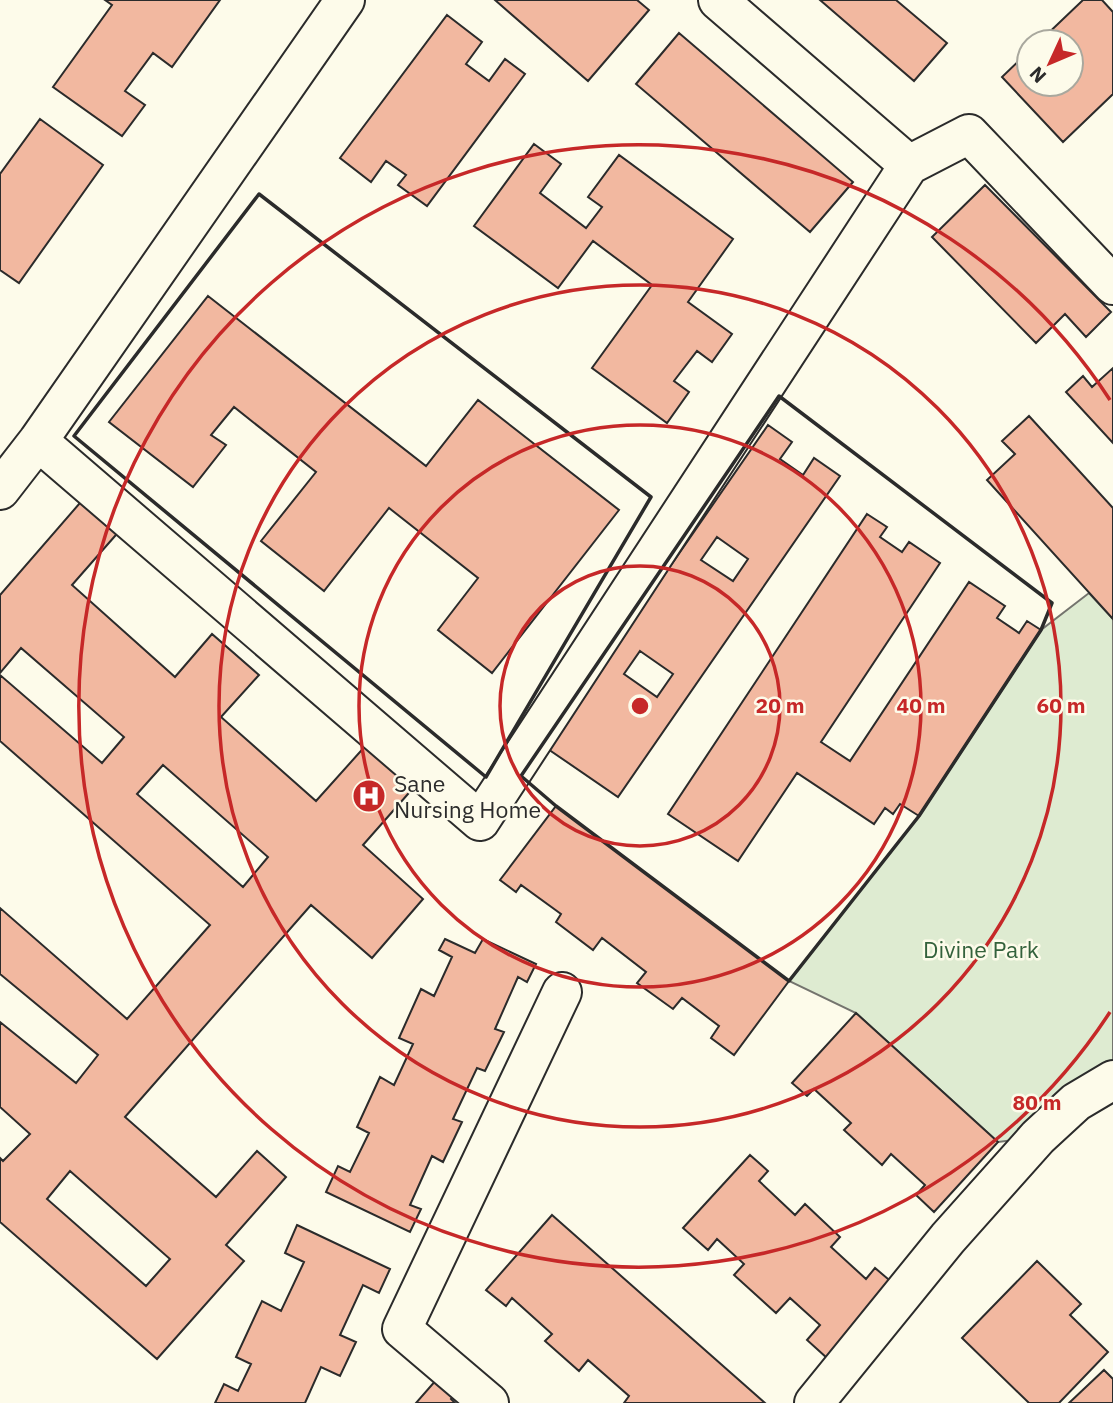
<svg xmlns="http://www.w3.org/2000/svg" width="1113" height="1403" viewBox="0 0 1113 1403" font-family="'IBM Plex Sans',sans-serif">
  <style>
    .green { fill: #deebd1; stroke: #74746e; stroke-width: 2 }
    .building { fill: #f2b8a0; stroke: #2b2b2b; stroke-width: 2; fill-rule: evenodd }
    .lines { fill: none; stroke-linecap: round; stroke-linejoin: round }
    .minor-casing { stroke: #2b2b2b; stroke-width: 42 }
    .minor { stroke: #fdfbea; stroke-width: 38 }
    .wall { stroke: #2b2b2b; stroke-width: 3.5 }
    .ring { fill: none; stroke: #c62828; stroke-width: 3.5 }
    .labels { text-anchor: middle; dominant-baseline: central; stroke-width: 5; stroke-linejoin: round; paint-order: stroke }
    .poi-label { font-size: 23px; fill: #2b2b2b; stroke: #fdfbea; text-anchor: start }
    .park-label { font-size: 23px; fill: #34623c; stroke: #fdfbea }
    .centre { fill: #c62828; stroke: #fdfbea; stroke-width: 3.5 }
    .ring-label { font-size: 21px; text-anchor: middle; font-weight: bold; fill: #c62828; stroke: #fdfbea; stroke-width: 5; stroke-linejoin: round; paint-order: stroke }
  </style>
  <rect width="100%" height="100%" fill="#fdfbea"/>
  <path class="green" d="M 1089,593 L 1113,619 L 1113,1080 L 1038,1137 L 998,1142 L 856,1013 L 789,981 L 919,816 L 1041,630 Z"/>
  <path class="building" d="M 105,0 L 220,0 L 172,67 L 153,53 L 125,91 L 145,105 L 122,136 L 53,87 L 112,5 Z
    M 495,0 L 637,0 L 649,10 L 588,81 Z
    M 820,0 L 896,0 L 947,43 L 914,81 Z
    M 1083,0 L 1102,0 L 1113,12 L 1113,94 L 1063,142 L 1002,77 L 1029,51 L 1029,84 L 1071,84 L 1071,42 L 1039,42 Z
    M 447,15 L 482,42 L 466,64 L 489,81 L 505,59 L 525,74 L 427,206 L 398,185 L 406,175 L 386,161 L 371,182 L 340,158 Z
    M 679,33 L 853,182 L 810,232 L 636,84 Z
    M 40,119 L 103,165 L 19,283 L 0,270 L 0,174 Z
    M 534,144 L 561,164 L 540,193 L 586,228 L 602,207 L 588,197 L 619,155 L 733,239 L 688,302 L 732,334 L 712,362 L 697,351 L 674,381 L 689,392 L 667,423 L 592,368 L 652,285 L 593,241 L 558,288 L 474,226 Z
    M 985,185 L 1111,312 L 1086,337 L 1065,314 L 1036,343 L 932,237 Z
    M 208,296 L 426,466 L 478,400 L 619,510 L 492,673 L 438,630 L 478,578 L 389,508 L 324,591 L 261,541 L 316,472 L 234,407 L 211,435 L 226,445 L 193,487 L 109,422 Z
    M 1113,368 L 1113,443 L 1066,392 L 1083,376 L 1092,387 Z
    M 1029,416 L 1113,508 L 1113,619 L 987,480 L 1015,454 L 1002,441 Z
    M 768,425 L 792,442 L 780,459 L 803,475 L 814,458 L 840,476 L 618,797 L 545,747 ZM 717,537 L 748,559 L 733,581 L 701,560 ZM 640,651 L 673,674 L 657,697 L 624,674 Z
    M 86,496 L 122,528 L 72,585 L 175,677 L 212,634 L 259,675 L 221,717 L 316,801 L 368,743 L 415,786 L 363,845 L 423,899 L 372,958 L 311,905 L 125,1117 L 216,1197 L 257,1151 L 286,1177 L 226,1245 L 244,1261 L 157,1359 L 0,1222 L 0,1158 L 3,1161 L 30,1134 L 0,1107 L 0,1022 L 76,1083 L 98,1055 L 0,974 L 0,908 L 127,1019 L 210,925 L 0,741 L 0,675 L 102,763 L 124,737 L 21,648 L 0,673 L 0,595 ZM 163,765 L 268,857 L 243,887 L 137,794 ZM 70,1171 L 170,1259 L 146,1286 L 47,1199 Z
    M 867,514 L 887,527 L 880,537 L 902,552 L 909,542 L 940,563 L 821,742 L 850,761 L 969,582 L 1005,606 L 997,618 L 1019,633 L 1027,621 L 1041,630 L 919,816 L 900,804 L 893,814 L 885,808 L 874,824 L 797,773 L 738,861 L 668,814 Z
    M 556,806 L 789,981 L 734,1055 L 711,1038 L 719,1026 L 682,998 L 673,1009 L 637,983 L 646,972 L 602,938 L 593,950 L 556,922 L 561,914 L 521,885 L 516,892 L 500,880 Z
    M 445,939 L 475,953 L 483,939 L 536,964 L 527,982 L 518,977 L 495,1029 L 504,1032 L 485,1071 L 477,1068 L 453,1119 L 462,1122 L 443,1162 L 432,1156 L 410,1205 L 421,1209 L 410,1232 L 326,1192 L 338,1166 L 350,1172 L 369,1133 L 357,1127 L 380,1077 L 394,1085 L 413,1044 L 399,1038 L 421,989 L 434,996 L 452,957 L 439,950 Z
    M 856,1013 L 998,1142 L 934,1212 L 916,1195 L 925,1185 L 891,1154 L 882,1165 L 844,1130 L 851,1123 L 814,1089 L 807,1096 L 792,1083 Z
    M 750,1155 L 768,1171 L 759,1181 L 795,1215 L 805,1204 L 840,1237 L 831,1247 L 866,1279 L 875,1268 L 894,1284 L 827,1358 L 807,1340 L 820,1325 L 790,1298 L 776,1313 L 734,1275 L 744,1264 L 717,1239 L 708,1250 L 683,1228 Z
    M 552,1215 L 765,1403 L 624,1403 L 629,1396 L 588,1360 L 579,1371 L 545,1341 L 552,1334 L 512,1298 L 506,1306 L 486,1290 Z
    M 297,1225 L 390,1269 L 379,1293 L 363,1285 L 340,1335 L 356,1342 L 340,1376 L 321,1367 L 305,1403 L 215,1403 L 224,1384 L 238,1391 L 251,1364 L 236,1357 L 262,1301 L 281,1311 L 304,1262 L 285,1253 Z
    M 1037,1261 L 1081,1304 L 1070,1315 L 1108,1352 L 1059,1403 L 1029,1403 L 962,1338 Z
    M 1104,1370 L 1113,1379 L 1113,1403 L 1069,1403 Z
    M 444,1371 L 462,1386 L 451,1399 L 455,1403 L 416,1403 Z"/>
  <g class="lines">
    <defs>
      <path id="minor" d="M 718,0 L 909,165 L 969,134 L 1113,285
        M 38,441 L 480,821 L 909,165
        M 0,490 L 38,441 L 345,0
        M 489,1403 L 402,1329 L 562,992
        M 814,1403 L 948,1238 L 1038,1137 L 1076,1102 L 1113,1080"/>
    </defs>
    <use href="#minor" class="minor-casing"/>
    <use href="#minor" class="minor"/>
    <path class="wall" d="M 259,194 L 651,497 L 486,777 L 74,436 Z
      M 779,396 L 1052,603 L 1041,630 L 919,816 L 789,981 L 556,806 L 521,776 Z"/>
  </g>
  <g class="ring">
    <circle cx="640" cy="706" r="140"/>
    <circle cx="640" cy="706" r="281"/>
    <circle cx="640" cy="706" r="421"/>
    <path d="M1110 1012A561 561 0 1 1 1110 400"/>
  </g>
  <defs>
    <symbol id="hospital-disc" viewBox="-11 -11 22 22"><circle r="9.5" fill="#c62828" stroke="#fdfbea"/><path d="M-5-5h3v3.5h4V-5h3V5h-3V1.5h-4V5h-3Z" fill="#fff"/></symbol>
  </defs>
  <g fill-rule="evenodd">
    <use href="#hospital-disc" x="350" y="777" width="38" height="38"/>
  </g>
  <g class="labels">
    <g class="poi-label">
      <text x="394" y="783">Sane<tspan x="394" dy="26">Nursing Home</tspan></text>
    </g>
    <g class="park-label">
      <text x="981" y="949">Divine Park</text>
    </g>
  </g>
  <circle cx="640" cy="706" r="10" class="centre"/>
  <g class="ring-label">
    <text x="780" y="713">20 m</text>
    <text x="921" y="713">40 m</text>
    <text x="1061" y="713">60 m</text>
    <text x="1037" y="1110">80 m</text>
  </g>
  <g transform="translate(1050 63) rotate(226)"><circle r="33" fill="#fdfbea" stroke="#a9a89e" stroke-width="2"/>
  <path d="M0-5L12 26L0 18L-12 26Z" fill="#c62828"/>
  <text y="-10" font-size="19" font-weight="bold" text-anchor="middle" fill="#2b2b2b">N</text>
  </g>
</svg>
